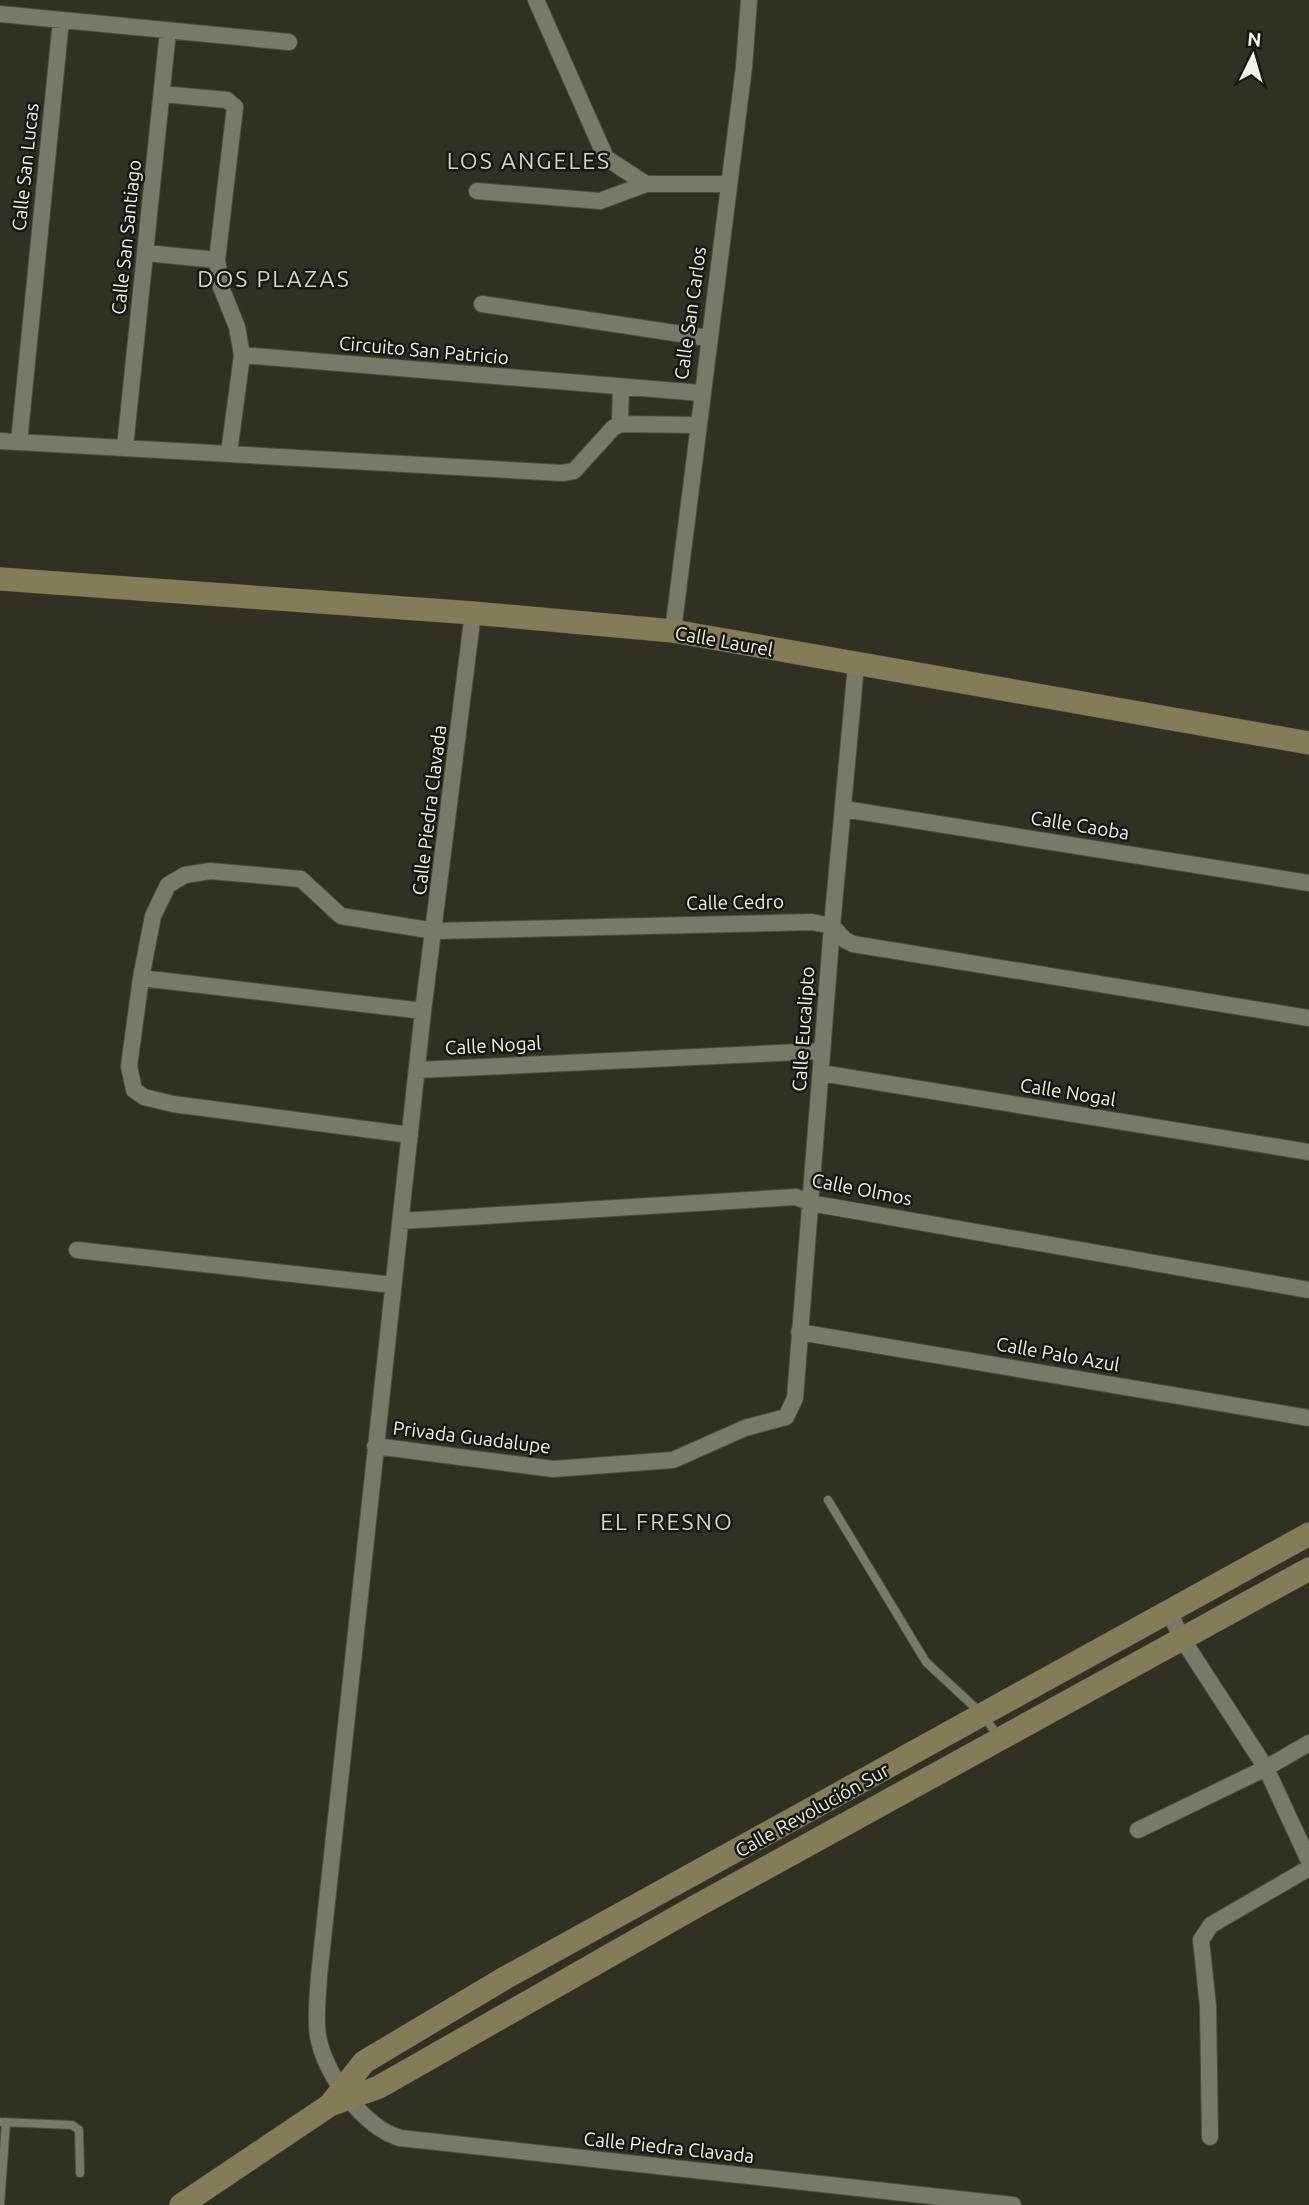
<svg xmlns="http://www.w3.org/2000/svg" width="1309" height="2205" viewBox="0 0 1309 2205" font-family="Ubuntu,sans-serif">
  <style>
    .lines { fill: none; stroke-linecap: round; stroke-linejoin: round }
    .lane-casing { stroke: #4e4c41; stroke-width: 10 }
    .street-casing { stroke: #4e4c41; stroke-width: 18 }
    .secondary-casing { stroke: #4e4c41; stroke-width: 24 }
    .lane { stroke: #7a7868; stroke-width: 8 }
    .street { stroke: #7a7868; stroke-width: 16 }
    .secondary { stroke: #827c58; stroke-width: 23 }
    .labels { text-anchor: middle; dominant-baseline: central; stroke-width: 5; stroke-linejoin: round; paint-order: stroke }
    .street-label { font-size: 19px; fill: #f4f2ea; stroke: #181711 }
    .quarter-label { font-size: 23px; letter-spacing: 2px; fill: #d5d2c1; stroke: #181711 }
  </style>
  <rect width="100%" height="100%" fill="#323022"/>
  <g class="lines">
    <defs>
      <path id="lane" d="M 828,1500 L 926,1662 L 983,1715 L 998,1736
        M 0,2122 L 72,2125 L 79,2130 L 80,2173
        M 0,2205 L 6,2122"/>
      <path id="street" d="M 536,0 L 606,158 L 646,184
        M 0,14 L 289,42
        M 162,94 L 227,100 L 235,107 L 217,260 L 221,287 L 237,327 L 242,355 L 229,453
        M 477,191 L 600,201 L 646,184 L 728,184
        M 146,253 L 217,260
        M 482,304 L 708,338
        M 242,355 L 701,393
        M 620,424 L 621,387
        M 0,441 L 562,473 L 574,471 L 613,428 L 620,424 L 698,425
        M 19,442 L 61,20
        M 125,447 L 168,31
        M 473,613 L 423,1011 L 319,1976 C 318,1995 315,2016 318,2036 C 325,2074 363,2127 400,2138 L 1013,2205
        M 673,631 L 744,67 L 749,0
        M 844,809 L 1309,883
        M 141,978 L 423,1011
        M 417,1070 L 822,1051
        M 821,1073 L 1309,1152
        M 410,1135 L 173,1104 L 144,1097 L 134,1090 L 129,1066 L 141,978 L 153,916 L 168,885 L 185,875 L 210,871 L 301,879 L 341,916 L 435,931 L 812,922 L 832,926 L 845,940 L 853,944 L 1309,1018
        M 401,1221 L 796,1197 L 810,1203 L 1309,1290
        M 77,1250 L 393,1285
        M 799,1332 L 1309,1418
        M 375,1446 L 553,1469 L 673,1460 L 745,1428 L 786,1417 L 795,1398 L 832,926 L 856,665
        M 1169,1611 L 1181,1637 L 1266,1768 L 1309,1861
        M 1138,1830 L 1266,1768 L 1309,1743
        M 1210,2137 L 1208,2006 L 1201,1940 L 1211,1925 L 1309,1868"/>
      <path id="secondary" d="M 0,579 L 473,613 L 673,631 L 1309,743
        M 330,2105 L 364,2062 L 505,1978 L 1309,1534
        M 181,2205 L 330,2105 L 379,2087 L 693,1908 L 1309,1569"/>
    </defs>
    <use href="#lane" class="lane-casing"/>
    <use href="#street" class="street-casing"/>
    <use href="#secondary" class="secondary-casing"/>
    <use href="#lane" class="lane"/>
    <use href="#street" class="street"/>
    <use href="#secondary" class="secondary"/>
  </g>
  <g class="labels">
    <g class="street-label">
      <text transform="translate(25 167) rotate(-84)">Calle San Lucas</text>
      <text transform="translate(126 237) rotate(-84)">Calle San Santiago</text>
      <text transform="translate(690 313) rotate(-82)">Calle San Carlos</text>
      <text transform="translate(424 350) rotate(5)">Circuito San Patricio</text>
      <text transform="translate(724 641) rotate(10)">Calle Laurel</text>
      <text transform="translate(429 810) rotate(-83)">Calle Piedra Clavada</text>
      <text transform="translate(1080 825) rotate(9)">Calle Caoba</text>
      <text transform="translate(735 902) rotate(-1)">Calle Cedro</text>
      <text transform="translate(803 1029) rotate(-86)">Calle Eucalipto</text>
      <text transform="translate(493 1045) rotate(-3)">Calle Nogal</text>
      <text transform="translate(1068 1092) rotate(9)">Calle Nogal</text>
      <text transform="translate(862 1189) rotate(11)">Calle Olmos</text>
      <text transform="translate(1058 1354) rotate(10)">Calle Palo Azul</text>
      <text transform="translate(472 1437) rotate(7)">Privada Guadalupe</text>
      <text transform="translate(812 1810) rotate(-29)">Calle Revolución Sur</text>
      <text transform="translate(669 2147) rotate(6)">Calle Piedra Clavada</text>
    </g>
    <g class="quarter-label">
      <text x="529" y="160">LOS ANGELES</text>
      <text x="274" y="278">DOS PLAZAS</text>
      <text x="667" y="1521">EL FRESNO</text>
    </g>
  </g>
  <g transform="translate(1253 56) rotate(5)" stroke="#181711" stroke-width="5" paint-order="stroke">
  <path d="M0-5L12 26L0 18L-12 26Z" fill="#f4f2ea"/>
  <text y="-10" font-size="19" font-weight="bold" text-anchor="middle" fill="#f4f2ea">N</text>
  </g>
</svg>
